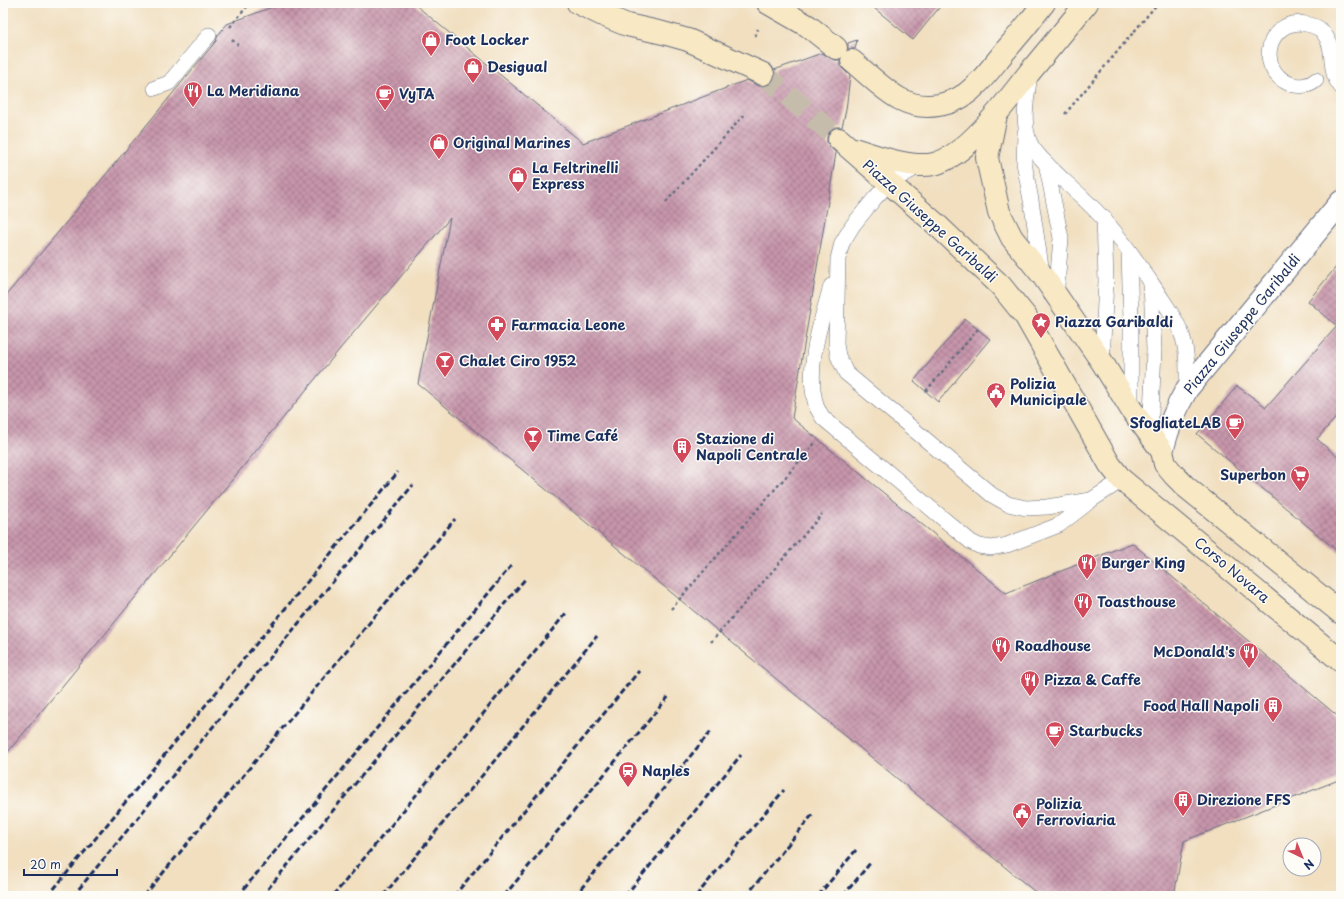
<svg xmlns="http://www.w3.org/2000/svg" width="1344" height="899" viewBox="0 0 1344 899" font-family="'Playpen Sans',sans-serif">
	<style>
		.building { fill: url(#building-cross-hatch) }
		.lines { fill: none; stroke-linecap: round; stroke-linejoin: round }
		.secondary-tunnel { stroke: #c6bcac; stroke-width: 22; stroke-dasharray: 22 11; stroke-linecap: butt }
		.lane-casing { stroke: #666d80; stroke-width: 16 }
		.street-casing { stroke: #666d80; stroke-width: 24 }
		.secondary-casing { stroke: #666d80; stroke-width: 24 }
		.path { stroke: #666d80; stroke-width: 2.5; stroke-dasharray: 3 3; stroke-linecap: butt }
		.lane { stroke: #fff; stroke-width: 15 }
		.street { stroke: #fff; stroke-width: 22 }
		.secondary { stroke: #f8e8c3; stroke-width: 22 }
		.rail { stroke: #1b2f5e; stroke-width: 3; stroke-dasharray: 6 3; stroke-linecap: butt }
		.labels { text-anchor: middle; stroke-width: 3; stroke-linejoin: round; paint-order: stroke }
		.poi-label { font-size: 14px; font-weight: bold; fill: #1b2f5e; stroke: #fdfcf7; text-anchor: start }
		.street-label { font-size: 14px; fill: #1b2f5e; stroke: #fdfcf7 }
	</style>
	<defs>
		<pattern id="building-cross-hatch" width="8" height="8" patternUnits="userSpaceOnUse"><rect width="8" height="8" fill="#c795aa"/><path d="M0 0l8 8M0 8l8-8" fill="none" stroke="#a17a8e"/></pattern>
	</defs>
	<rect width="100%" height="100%" fill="#fdfcf7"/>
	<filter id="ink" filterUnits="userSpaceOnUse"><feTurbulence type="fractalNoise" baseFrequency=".025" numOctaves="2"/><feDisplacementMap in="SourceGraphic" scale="8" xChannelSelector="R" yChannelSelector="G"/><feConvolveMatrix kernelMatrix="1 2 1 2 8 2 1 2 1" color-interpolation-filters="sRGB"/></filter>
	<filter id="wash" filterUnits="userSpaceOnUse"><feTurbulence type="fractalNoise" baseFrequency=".012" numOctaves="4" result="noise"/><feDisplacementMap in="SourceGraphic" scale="16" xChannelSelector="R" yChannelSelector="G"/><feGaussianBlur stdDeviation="0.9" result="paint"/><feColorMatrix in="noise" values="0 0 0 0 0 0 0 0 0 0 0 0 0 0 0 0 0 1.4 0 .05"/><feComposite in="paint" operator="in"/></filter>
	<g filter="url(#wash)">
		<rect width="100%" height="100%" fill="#f1dfc0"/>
		<g id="blocks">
			<g class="building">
				<path d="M283,3H413L583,143L747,80L758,86H764L770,84L774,79V70L822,53L834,60H840V66L850,76L846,110L842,127H835L830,130L827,137V143L836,153L792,418L1006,593L1132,543L1341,719V779L1184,841L1174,896H1040L418,384L450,218L344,344L3,758V299L216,41L218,35L227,24Z"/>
				<path d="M868,3H943L913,40Z"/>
				<path d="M857,40L855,49H848V43Z"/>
				<path d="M1341,261V412L1317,439L1341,460V554L1197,434L1237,386L1266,407L1337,326L1308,301Z"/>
				<path d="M965,319L990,339L938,402L914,381Z"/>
			</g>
		</g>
	</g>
	<g filter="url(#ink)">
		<use href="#blocks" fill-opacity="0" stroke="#666d80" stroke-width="1"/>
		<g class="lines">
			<path class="secondary-tunnel" d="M763,74L839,139"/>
			<defs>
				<g id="lane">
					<path d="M1030,74C1027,97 1021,121 1030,143C1037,159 1072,187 1085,200C1113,226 1135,258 1156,290C1165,304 1175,317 1181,332C1188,350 1187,370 1187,389"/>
					<path d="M1316,80C1310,86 1299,87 1290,84C1254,69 1268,17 1306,24C1312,25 1318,27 1322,31C1338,49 1326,69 1341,87"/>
					<path d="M155,88L169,83L209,35"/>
					<path d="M1025,133L1024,163L1031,200L1042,273"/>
					<path d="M1046,163L1061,238L1056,297"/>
					<path d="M919,166L889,183L875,198L853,225L842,243L838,259L836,344L838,356L846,373L992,495L1008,504L1026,508L1047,507L1091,500L1122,480"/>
					<path d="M1129,251L1131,320V408"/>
					<path d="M831,286C821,323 805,366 816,405C817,409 821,414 823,418L971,542L979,546L991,548L1007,545L1059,525L1090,501"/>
					<path d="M1102,362L1106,281L1104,217"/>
					<path d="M1150,435L1154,350L1151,284"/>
				</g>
				<path id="street" d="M1162,451C1168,428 1175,409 1187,389L1341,202"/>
				<g id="secondary">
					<path d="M578,3L605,16L627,25L663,33L688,40L763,74"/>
					<path d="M768,3L808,26L836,48"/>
					<path d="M852,61C868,74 883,90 900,99C924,112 955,106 974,87C986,76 995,63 1006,50C1019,35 1032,19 1044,3"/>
					<path d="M996,115L987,158L999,212L1012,238L1043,276L1102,362L1131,409L1162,451L1165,464L1174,475L1186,487L1341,613"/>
					<path d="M839,139L937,225L1001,286L1026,317L1110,465L1122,480L1341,661"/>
					<path d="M854,149C877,156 910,169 934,164C967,156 1008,100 1029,73C1048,50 1068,26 1087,3"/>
				</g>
			</defs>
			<use href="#lane" class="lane-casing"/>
			<use href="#street" class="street-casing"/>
			<use href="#secondary" class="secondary-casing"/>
			<g class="path">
				<path d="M230,27L250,3"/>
				<path d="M755,36L758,29"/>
				<path d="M232,40L238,45"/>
				<path d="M1065,114L1158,3"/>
				<path d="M666,202L746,113"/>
				<path d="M926,391L978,329"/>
				<path d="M671,609L816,442"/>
				<path d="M711,642L822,514"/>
			</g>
			<use href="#lane" class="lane"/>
			<use href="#street" class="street"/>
			<use href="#secondary" class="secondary"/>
			<g class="rail">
				<path d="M48,896L398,472"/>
				<path d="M73,896L413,485"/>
				<path d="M144,896L455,519"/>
				<path d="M238,896L511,566"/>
				<path d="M262,896L526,578"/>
				<path d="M333,896L567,612"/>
				<path d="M383,896L597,636"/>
				<path d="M454,896L639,671"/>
				<path d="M504,896L669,696"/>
				<path d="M575,896L711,731"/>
				<path d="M625,896L741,755"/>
				<path d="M696,896L784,790"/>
				<path d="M746,896L813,814"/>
				<path d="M818,896L856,850"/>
				<path d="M843,896L871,862"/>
			</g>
		</g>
	</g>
	<defs>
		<symbol id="shop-pin" viewBox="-11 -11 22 30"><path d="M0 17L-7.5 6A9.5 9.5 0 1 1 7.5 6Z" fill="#d1495b" stroke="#fdfcf7"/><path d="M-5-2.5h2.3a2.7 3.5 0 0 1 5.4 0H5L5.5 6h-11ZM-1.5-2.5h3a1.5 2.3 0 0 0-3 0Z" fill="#fff"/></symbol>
		<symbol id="restaurant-pin" viewBox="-11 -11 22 30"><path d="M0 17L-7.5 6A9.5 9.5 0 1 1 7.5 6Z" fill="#d1495b" stroke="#fdfcf7"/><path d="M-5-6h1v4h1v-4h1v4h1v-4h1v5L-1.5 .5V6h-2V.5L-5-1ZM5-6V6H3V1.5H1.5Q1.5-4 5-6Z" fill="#fff"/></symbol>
		<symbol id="cafe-pin" viewBox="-11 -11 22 30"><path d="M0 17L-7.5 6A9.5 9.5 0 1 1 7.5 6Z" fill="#d1495b" stroke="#fdfcf7"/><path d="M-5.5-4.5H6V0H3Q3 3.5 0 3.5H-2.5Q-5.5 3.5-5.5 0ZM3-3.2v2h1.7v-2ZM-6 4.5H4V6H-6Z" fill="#fff"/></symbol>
		<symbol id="sight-pin" viewBox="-11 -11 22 30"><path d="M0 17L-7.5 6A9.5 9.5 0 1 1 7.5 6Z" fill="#d1495b" stroke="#fdfcf7"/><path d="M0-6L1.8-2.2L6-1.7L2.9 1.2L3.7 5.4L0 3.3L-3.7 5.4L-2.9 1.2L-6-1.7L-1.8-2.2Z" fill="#fff"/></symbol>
		<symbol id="pharmacy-pin" viewBox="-11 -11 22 30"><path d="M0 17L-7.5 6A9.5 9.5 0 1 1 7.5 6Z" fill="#d1495b" stroke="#fdfcf7"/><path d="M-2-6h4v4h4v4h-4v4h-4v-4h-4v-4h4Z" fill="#fff"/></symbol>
		<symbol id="bar-pin" viewBox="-11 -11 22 30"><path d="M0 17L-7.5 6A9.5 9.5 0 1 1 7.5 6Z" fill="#d1495b" stroke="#fdfcf7"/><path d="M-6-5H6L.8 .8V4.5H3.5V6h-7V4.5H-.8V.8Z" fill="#fff"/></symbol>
		<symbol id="civic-pin" viewBox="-11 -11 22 30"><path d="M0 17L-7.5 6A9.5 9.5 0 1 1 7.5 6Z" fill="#d1495b" stroke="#fdfcf7"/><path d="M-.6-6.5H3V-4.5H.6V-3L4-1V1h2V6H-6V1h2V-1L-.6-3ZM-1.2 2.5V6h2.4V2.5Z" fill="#fff"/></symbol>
		<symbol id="building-pin" viewBox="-11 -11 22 30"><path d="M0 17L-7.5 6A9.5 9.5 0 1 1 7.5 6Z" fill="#d1495b" stroke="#fdfcf7"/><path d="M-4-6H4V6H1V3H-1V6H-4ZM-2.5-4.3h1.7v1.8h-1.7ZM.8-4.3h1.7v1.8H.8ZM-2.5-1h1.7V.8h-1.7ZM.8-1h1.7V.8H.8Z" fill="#fff"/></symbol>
		<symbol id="supermarket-pin" viewBox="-11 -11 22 30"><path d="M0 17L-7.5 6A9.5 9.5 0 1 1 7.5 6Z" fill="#d1495b" stroke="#fdfcf7"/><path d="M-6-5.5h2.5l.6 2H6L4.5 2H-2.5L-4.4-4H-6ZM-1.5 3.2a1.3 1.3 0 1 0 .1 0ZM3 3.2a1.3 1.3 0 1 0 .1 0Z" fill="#fff"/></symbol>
		<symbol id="station-pin" viewBox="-11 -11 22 30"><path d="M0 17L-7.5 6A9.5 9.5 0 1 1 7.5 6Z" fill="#d1495b" stroke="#fdfcf7"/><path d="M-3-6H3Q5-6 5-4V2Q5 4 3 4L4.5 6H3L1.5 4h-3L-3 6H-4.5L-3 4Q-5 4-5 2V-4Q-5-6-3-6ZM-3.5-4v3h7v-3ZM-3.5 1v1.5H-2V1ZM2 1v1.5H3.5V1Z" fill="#fff"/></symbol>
	</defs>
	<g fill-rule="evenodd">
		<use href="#shop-pin" x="420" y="29" width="22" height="30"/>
		<use href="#shop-pin" x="462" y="56" width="22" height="30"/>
		<use href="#restaurant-pin" x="182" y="80" width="22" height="30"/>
		<use href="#cafe-pin" x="374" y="83" width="22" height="30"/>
		<use href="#shop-pin" x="428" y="132" width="22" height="30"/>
		<use href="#shop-pin" x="507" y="165" width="22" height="30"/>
		<use href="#sight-pin" x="1030" y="311" width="22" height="30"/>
		<use href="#pharmacy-pin" x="486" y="314" width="22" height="30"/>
		<use href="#bar-pin" x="434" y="350" width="22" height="30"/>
		<use href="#civic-pin" x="985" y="381" width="22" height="30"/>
		<use href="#cafe-pin" x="1224" y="412" width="22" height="30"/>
		<use href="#bar-pin" x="522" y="425" width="22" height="30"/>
		<use href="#building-pin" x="671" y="436" width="22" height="30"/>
		<use href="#supermarket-pin" x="1289" y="464" width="22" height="30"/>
		<use href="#restaurant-pin" x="1076" y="552" width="22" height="30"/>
		<use href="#restaurant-pin" x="1072" y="591" width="22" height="30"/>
		<use href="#restaurant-pin" x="990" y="635" width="22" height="30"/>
		<use href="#restaurant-pin" x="1238" y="641" width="22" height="30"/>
		<use href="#restaurant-pin" x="1019" y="669" width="22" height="30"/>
		<use href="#building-pin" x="1262" y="695" width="22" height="30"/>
		<use href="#cafe-pin" x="1044" y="720" width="22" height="30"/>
		<use href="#station-pin" x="617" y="760" width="22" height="30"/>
		<use href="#building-pin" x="1172" y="789" width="22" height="30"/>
		<use href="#civic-pin" x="1011" y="801" width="22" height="30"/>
	</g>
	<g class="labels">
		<g class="poi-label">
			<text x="445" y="45">Foot Locker</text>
			<text x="487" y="72">Desigual</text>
			<text x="207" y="96">La Meridiana</text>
			<text x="399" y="99">VyTA</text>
			<text x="453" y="148">Original Marines</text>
			<text x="532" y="173">La Feltrinelli<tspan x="532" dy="16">Express</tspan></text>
			<text x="1055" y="327">Piazza Garibaldi</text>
			<text x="511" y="330">Farmacia Leone</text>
			<text x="459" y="366">Chalet Ciro 1952</text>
			<text x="1010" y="389">Polizia<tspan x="1010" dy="16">Municipale</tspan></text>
			<text x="1221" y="428" text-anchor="end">SfogliateLAB</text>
			<text x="547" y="441">Time Café</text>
			<text x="696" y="444">Stazione di<tspan x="696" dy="16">Napoli Centrale</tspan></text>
			<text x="1286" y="480" text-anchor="end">Superbon</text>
			<text x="1101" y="568">Burger King</text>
			<text x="1097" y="607">Toasthouse</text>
			<text x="1015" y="651">Roadhouse</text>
			<text x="1235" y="657" text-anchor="end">McDonald's</text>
			<text x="1044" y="685">Pizza &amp; Caffe</text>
			<text x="1259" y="711" text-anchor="end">Food Hall Napoli</text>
			<text x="1069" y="736">Starbucks</text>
			<text x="642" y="776">Naples</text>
			<text x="1197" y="805">Direzione FFS</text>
			<text x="1036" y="809">Polizia<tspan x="1036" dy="16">Ferroviaria</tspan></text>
		</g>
		<g class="street-label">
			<text transform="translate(930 221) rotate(42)" y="5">Piazza Giuseppe Garibaldi</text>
			<text transform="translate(1242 324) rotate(-51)" y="5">Piazza Giuseppe Garibaldi</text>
			<text transform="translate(1232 570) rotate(40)" y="5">Corso Novara</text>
		</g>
	</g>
	<rect width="1344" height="899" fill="none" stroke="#fdfcf7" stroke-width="16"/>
	<g transform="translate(1302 857) rotate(137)"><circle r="19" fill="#fdfcf7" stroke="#a3aaba"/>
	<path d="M0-3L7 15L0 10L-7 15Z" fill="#d1495b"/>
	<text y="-6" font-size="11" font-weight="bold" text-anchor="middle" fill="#1b2f5e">N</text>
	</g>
	<path d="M24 869v6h93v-6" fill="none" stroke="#1b2f5e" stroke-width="2"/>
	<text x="30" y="869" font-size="12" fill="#1b2f5e" stroke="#fdfcf7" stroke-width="3" paint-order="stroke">20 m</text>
</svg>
